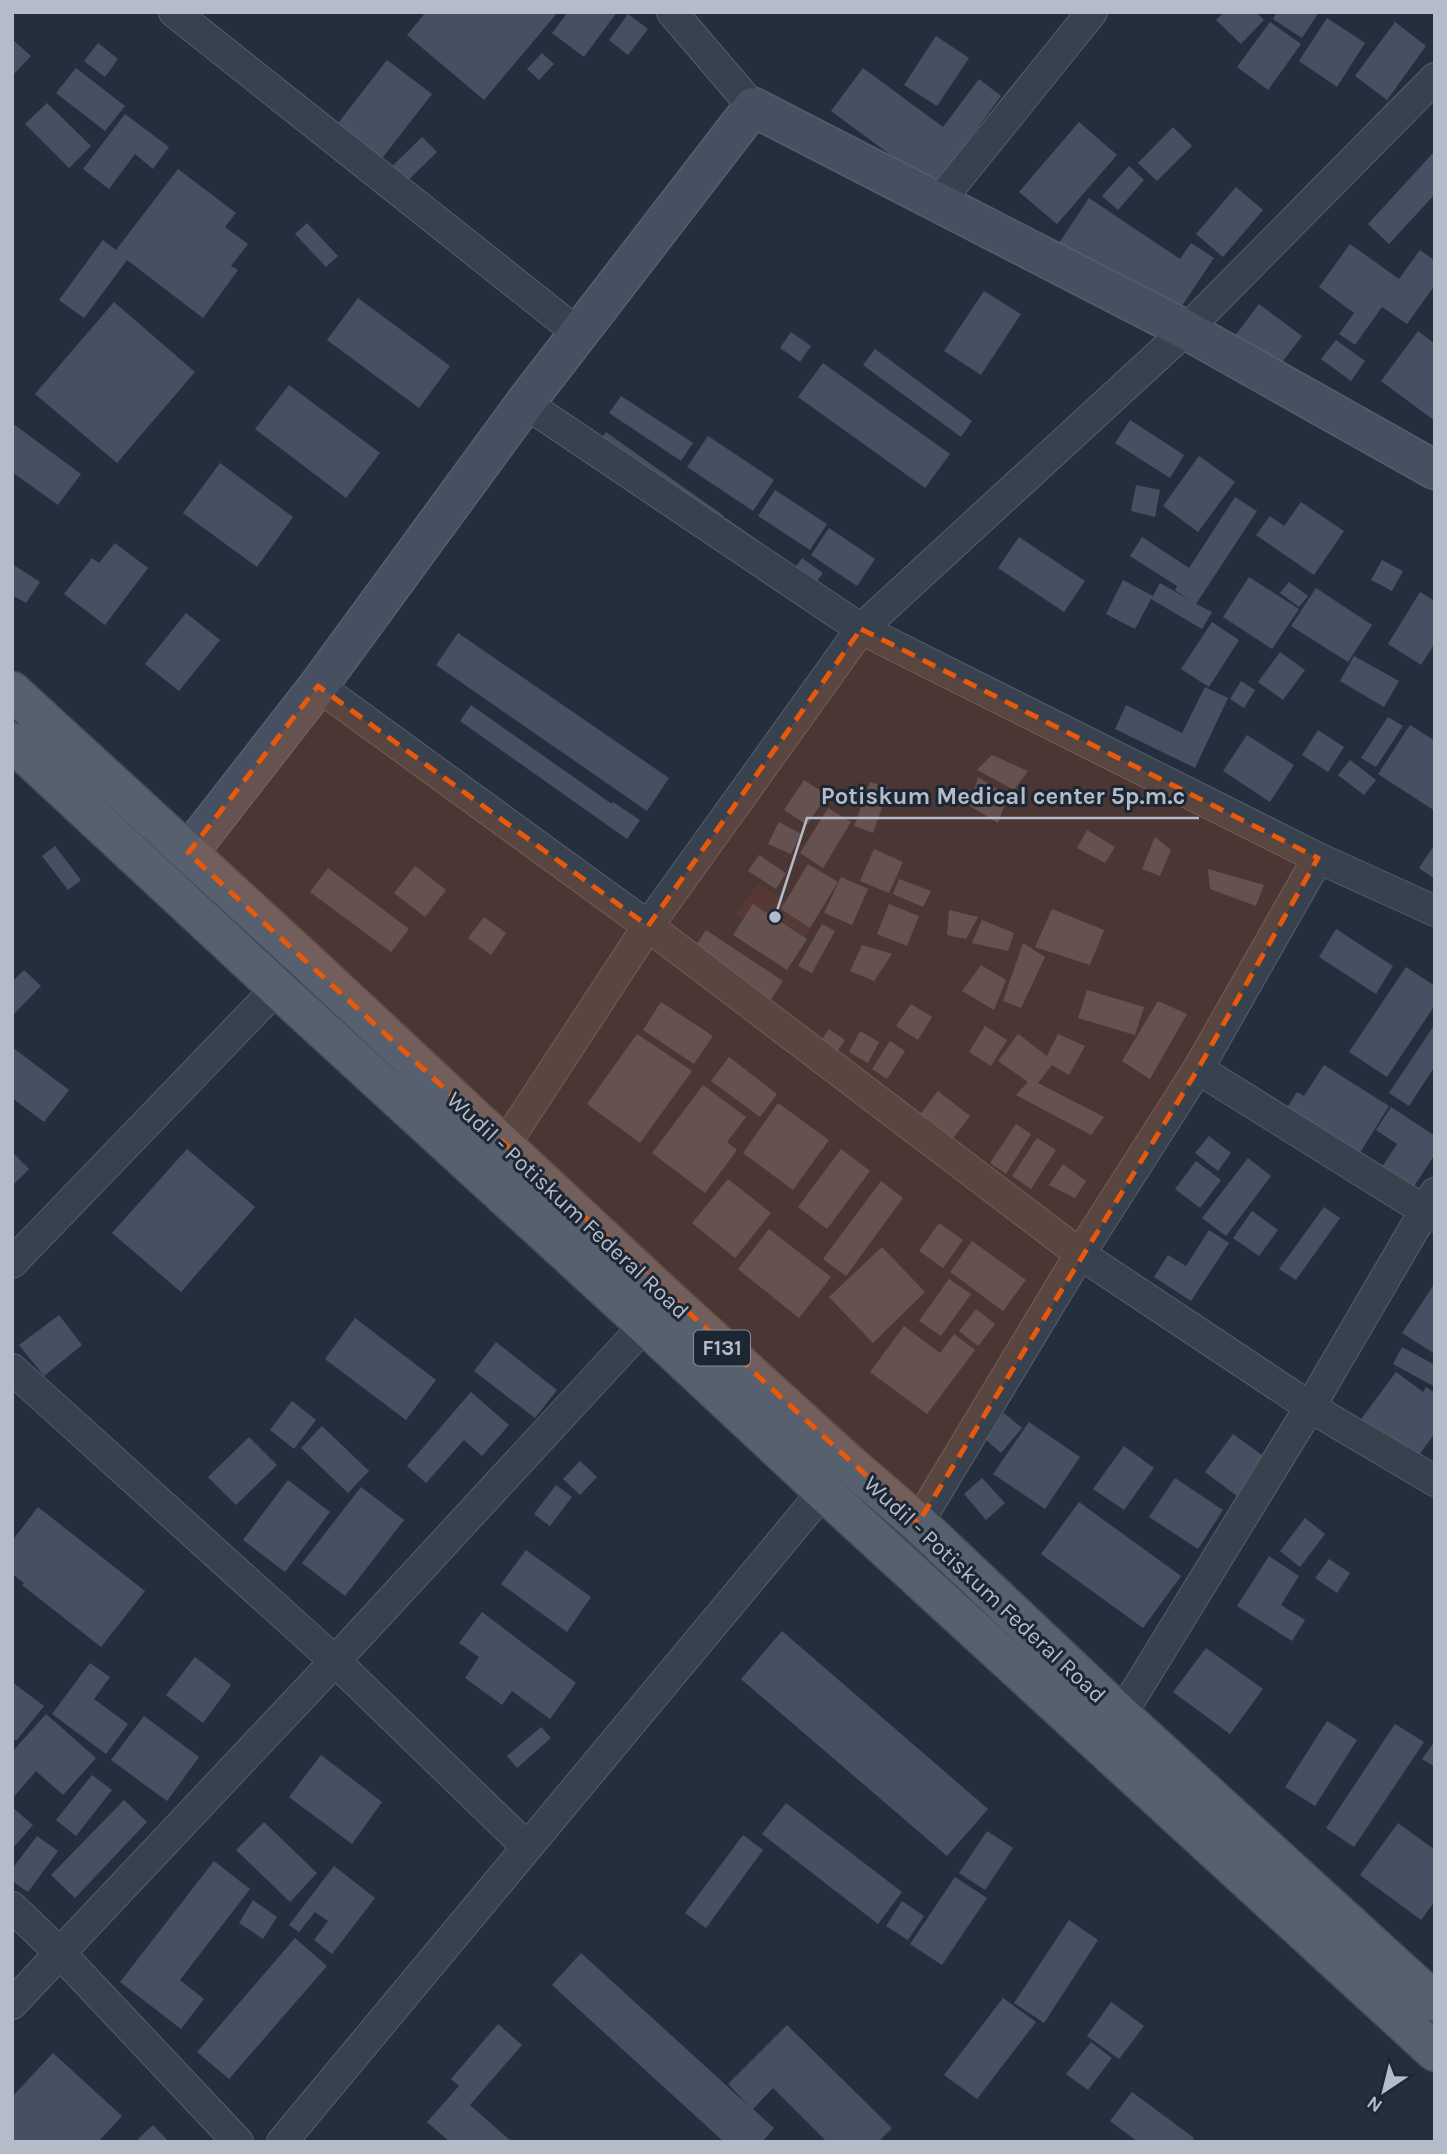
<svg xmlns="http://www.w3.org/2000/svg" width="1447" height="2154" viewBox="0 0 1447 2154" font-family="Karla,sans-serif">
	<style>
		.medical { fill: #32303f }
		.building { fill: #455162 }
		.lines { fill: none; stroke-linecap: round; stroke-linejoin: round }
		.street-casing { stroke: #565f6c; stroke-width: 32 }
		.secondary-casing { stroke: #565f6c; stroke-width: 41 }
		.primary-casing { stroke: #414a57; stroke-width: 41 }
		.street { stroke: #38414e; stroke-width: 30 }
		.secondary { stroke: #465061; stroke-width: 38 }
		.primary { stroke: #56606e; stroke-width: 38 }
		.marked { fill: #e8590c; fill-opacity: 0.2; stroke: #e8590c; stroke-width: 5; stroke-dasharray: 14 9; stroke-linejoin: round }
		.labels { text-anchor: middle; stroke-width: 6; stroke-linejoin: round; paint-order: stroke }
		.shield { fill: #1d2633; stroke: #878f9c; stroke-width: 2 }
		.shield-label { font-size: 21px; font-weight: bold; fill: #b4bcc9 }
		.street-label { font-size: 23px; fill: #b4bcc9; stroke: #1d2633 }
		.leader { fill: none; stroke: #b4bcc9; stroke-width: 2.5 }
		.callout-dot { fill: #b4bcc9; stroke: #1d2633; stroke-width: 2.5 }
		.callout-label { font-size: 24px; text-anchor: middle; font-weight: bold; fill: #b4bcc9; stroke: #1d2633; stroke-width: 6; stroke-linejoin: round; paint-order: stroke }
	</style>
	<rect width="100%" height="100%" fill="#242f3e"/>
	<path class="medical" d="M758,884L815,920L796,951L735,914Z"/>
	<g class="building">
		<path d="M426,12H558L484,100L407,35Z"/>
		<path d="M568,12H617L584,57L552,33Z"/>
		<path d="M1224,12H1256L1264,20L1241,44L1216,20Z"/>
		<path d="M1277,12H1319L1302,38L1273,19Z"/>
		<path d="M628,14L648,29L628,55L609,40Z"/>
		<path d="M1327,18L1365,43L1337,87L1299,61Z"/>
		<path d="M1270,22L1301,44L1268,90L1237,67Z"/>
		<path d="M1395,22L1426,46L1387,100L1355,76Z"/>
		<path d="M936,36L969,58L937,106L904,85Z"/>
		<path d="M12,39L31,56L12,76Z"/>
		<path d="M98,43L118,59L105,77L84,61Z"/>
		<path d="M542,53L554,64L539,80L527,69Z"/>
		<path d="M387,60L432,94L376,166L332,131Z"/>
		<path d="M76,68L125,106L105,131L56,93Z"/>
		<path d="M863,68L943,127L979,79L1001,96L934,187L831,111Z"/>
		<path d="M47,103L91,146L69,168L25,124Z"/>
		<path d="M125,114L169,147L153,169L135,154L109,189L83,169Z"/>
		<path d="M1079,122L1117,155L1057,224L1019,192Z"/>
		<path d="M1173,127L1192,146L1157,181L1138,163Z"/>
		<path d="M422,137L437,152L389,199L374,184Z"/>
		<path d="M1433,153L1435,155V194L1389,244L1368,224Z"/>
		<path d="M1129,166L1144,180L1118,210L1102,196Z"/>
		<path d="M178,169L236,213L225,227L248,244L231,266L238,270L203,318L127,260L84,318L59,300L103,240L116,250Z"/>
		<path d="M1236,187L1263,210L1223,257L1196,234Z"/>
		<path d="M1089,198L1180,259L1191,243L1214,258L1173,319L1059,243Z"/>
		<path d="M307,223L338,256L326,267L295,234Z"/>
		<path d="M1350,244L1399,279L1420,250L1435,261V285L1407,324L1382,307L1355,345L1339,334L1354,313L1319,287Z"/>
		<path d="M984,291L1021,314L981,375L944,351Z"/>
		<path d="M358,298L450,366L419,408L327,340Z"/>
		<path d="M114,302L195,372L117,463L35,394Z"/>
		<path d="M1259,304L1302,336L1274,373L1231,341Z"/>
		<path d="M1418,331L1435,344V421L1381,381Z"/>
		<path d="M791,332L811,346L800,362L780,348Z"/>
		<path d="M1336,340L1365,361L1351,381L1321,359Z"/>
		<path d="M875,349L972,421L961,437L863,365Z"/>
		<path d="M823,363L950,454L925,488L798,397Z"/>
		<path d="M289,385L380,453L346,498L255,429Z"/>
		<path d="M621,396L693,443L681,461L609,413Z"/>
		<path d="M1130,420L1184,455L1170,478L1115,443Z"/>
		<path d="M12,423L81,474L58,505L12,472Z"/>
		<path d="M606,432L724,516L714,529L597,445Z"/>
		<path d="M708,436L774,480L753,511L687,467Z"/>
		<path d="M1199,456L1235,482L1198,532L1163,506Z"/>
		<path d="M220,463L293,517L257,567L183,513Z"/>
		<path d="M1136,485L1160,490L1155,517L1131,511Z"/>
		<path d="M775,490L827,524L810,550L758,516Z"/>
		<path d="M1235,497L1257,511L1196,604L1212,612L1202,629L1151,599L1135,629L1106,614L1123,580L1153,596L1160,583L1190,600L1175,590L1177,586L1130,556L1142,537L1189,568Z"/>
		<path d="M1301,502L1344,531L1314,575L1256,535L1270,516L1284,526Z"/>
		<path d="M726,518L795,568L802,558L823,573L807,595L717,531Z"/>
		<path d="M829,528L875,559L857,586L811,555Z"/>
		<path d="M1019,537L1085,581L1064,612L998,568Z"/>
		<path d="M115,543L148,568L105,625L64,594L92,558L99,563Z"/>
		<path d="M1382,560L1403,571L1392,591L1371,580Z"/>
		<path d="M12,564L40,582L26,603L12,595Z"/>
		<path d="M1249,577L1299,609L1272,649L1223,617Z"/>
		<path d="M1289,582L1308,596L1299,607L1280,593Z"/>
		<path d="M1316,588L1372,625L1348,662L1291,626Z"/>
		<path d="M1420,592L1435,601V643L1421,665L1388,644Z"/>
		<path d="M186,613L220,640L179,691L145,664Z"/>
		<path d="M1212,622L1239,640L1209,687L1181,669Z"/>
		<path d="M458,633L669,778L647,811L436,665Z"/>
		<path d="M1280,652L1305,670L1283,700L1258,682Z"/>
		<path d="M1354,656L1399,681L1384,707L1340,681Z"/>
		<path d="M1241,681L1255,690L1244,708L1230,699Z"/>
		<path d="M1205,687L1228,698L1195,768L1115,729L1126,705L1182,733Z"/>
		<path d="M471,705L612,804L613,802L640,820L627,839L460,721Z"/>
		<path d="M1388,717L1403,726L1376,767L1361,758Z"/>
		<path d="M1410,725L1435,741V811L1378,774Z"/>
		<path d="M1318,730L1344,747L1328,772L1302,755Z"/>
		<path d="M1247,735L1294,765L1270,802L1223,771Z"/>
		<path d="M992,755L1028,771L1014,790L977,770Z"/>
		<path d="M1350,760L1376,780L1364,795L1338,775Z"/>
		<path d="M978,777L1008,796L998,823L970,806Z"/>
		<path d="M804,780L827,795L807,825L784,810Z"/>
		<path d="M870,782L889,788L873,833L854,826Z"/>
		<path d="M828,808L851,822L823,868L800,853Z"/>
		<path d="M779,822L801,834L791,854L768,844Z"/>
		<path d="M1087,830L1115,847L1105,863L1077,848Z"/>
		<path d="M1155,837L1171,850L1160,876L1142,869Z"/>
		<path d="M1435,844V879L1419,868Z"/>
		<path d="M55,846L81,880L68,890L42,856Z"/>
		<path d="M874,849L903,862L889,893L860,881Z"/>
		<path d="M759,855L786,873L776,889L748,871Z"/>
		<path d="M808,864L838,882L810,928L781,909Z"/>
		<path d="M415,866L446,890L425,917L394,893Z"/>
		<path d="M328,868L409,929L391,952L310,892Z"/>
		<path d="M1208,869L1264,885L1256,906L1210,889Z"/>
		<path d="M841,877L868,889L852,925L824,913Z"/>
		<path d="M899,879L931,891L923,907L893,894Z"/>
		<path d="M753,904L807,939L787,970L733,935Z"/>
		<path d="M889,904L919,916L907,946L877,934Z"/>
		<path d="M1052,909L1104,930L1090,965L1035,947Z"/>
		<path d="M949,910L978,917L966,939L947,935Z"/>
		<path d="M484,917L506,933L491,955L468,938Z"/>
		<path d="M982,920L1014,933L1008,951L972,943Z"/>
		<path d="M822,924L835,931L812,973L798,966Z"/>
		<path d="M1336,929L1393,966L1376,994L1319,957Z"/>
		<path d="M706,930L783,981L767,1006L690,954Z"/>
		<path d="M1023,943L1045,957L1021,1008L1003,1001Z"/>
		<path d="M862,945L892,954L874,981L850,971Z"/>
		<path d="M981,965L1006,980L994,1010L962,991Z"/>
		<path d="M1406,967L1435,986V1005L1387,1077L1349,1052Z"/>
		<path d="M24,970L41,986L12,1016V982Z"/>
		<path d="M1087,990L1144,1007L1135,1035L1078,1018Z"/>
		<path d="M1158,1001L1187,1014L1150,1079L1122,1061Z"/>
		<path d="M661,1002L713,1036L694,1064L643,1030Z"/>
		<path d="M911,1004L932,1017L918,1040L896,1026Z"/>
		<path d="M1435,1024V1066L1409,1106L1389,1093Z"/>
		<path d="M985,1026L1007,1040L991,1066L969,1052Z"/>
		<path d="M829,1029L845,1040L834,1056L818,1045Z"/>
		<path d="M860,1031L879,1042L868,1063L849,1052Z"/>
		<path d="M637,1034L692,1071L640,1143L587,1104Z"/>
		<path d="M1018,1034L1047,1056L1058,1034L1085,1046L1069,1075L1052,1065L1038,1083L1104,1117L1091,1135L1016,1095L1028,1082L998,1061Z"/>
		<path d="M890,1041L905,1051L887,1079L872,1069Z"/>
		<path d="M12,1047L69,1090L44,1122L12,1098Z"/>
		<path d="M729,1057L777,1094L760,1117L711,1081Z"/>
		<path d="M1324,1065L1389,1106L1350,1169L1277,1123L1297,1092L1304,1096Z"/>
		<path d="M703,1085L746,1117L727,1142L737,1150L705,1193L652,1153Z"/>
		<path d="M938,1091L970,1116L951,1141L919,1116Z"/>
		<path d="M778,1103L829,1140L793,1190L743,1153Z"/>
		<path d="M1391,1107L1435,1136V1154L1400,1208L1369,1187L1397,1144L1376,1130Z"/>
		<path d="M1016,1124L1031,1134L1006,1174L990,1163Z"/>
		<path d="M1209,1136L1231,1153L1218,1171L1195,1153Z"/>
		<path d="M1037,1138L1056,1150L1031,1189L1012,1176Z"/>
		<path d="M187,1149L255,1207L181,1292L112,1233Z"/>
		<path d="M841,1149L870,1171L827,1229L798,1207Z"/>
		<path d="M12,1152L29,1169L12,1186Z"/>
		<path d="M1248,1158L1271,1176L1226,1236L1202,1218Z"/>
		<path d="M1196,1161L1221,1180L1200,1208L1175,1189Z"/>
		<path d="M1063,1164L1086,1181L1075,1198L1049,1185Z"/>
		<path d="M728,1179L771,1213L735,1258L692,1223Z"/>
		<path d="M881,1181L903,1198L846,1276L823,1259Z"/>
		<path d="M1324,1207L1340,1218L1296,1280L1279,1269Z"/>
		<path d="M1252,1211L1278,1230L1259,1256L1233,1238Z"/>
		<path d="M939,1223L963,1240L943,1268L919,1251Z"/>
		<path d="M769,1229L831,1277L799,1318L738,1269Z"/>
		<path d="M1209,1230L1229,1243L1191,1301L1154,1277L1168,1255L1186,1266Z"/>
		<path d="M972,1241L1026,1280L1003,1311L950,1272Z"/>
		<path d="M882,1247L925,1292L873,1343L829,1297Z"/>
		<path d="M949,1279L971,1294L941,1336L919,1321Z"/>
		<path d="M1435,1283V1354L1402,1333Z"/>
		<path d="M976,1309L995,1324L978,1346L959,1331Z"/>
		<path d="M59,1315L82,1345L44,1376L19,1345Z"/>
		<path d="M355,1318L436,1380L406,1420L325,1359Z"/>
		<path d="M904,1326L940,1353L954,1334L975,1350L927,1414L870,1372Z"/>
		<path d="M496,1342L557,1390L535,1418L474,1371Z"/>
		<path d="M1402,1347L1435,1365V1387L1393,1364Z"/>
		<path d="M1396,1372L1423,1392L1426,1387L1435,1393V1433L1411,1466L1356,1426Z"/>
		<path d="M471,1392L509,1425L482,1456L464,1440L426,1483L407,1466Z"/>
		<path d="M292,1401L316,1420L294,1449L270,1430Z"/>
		<path d="M1004,1413L1022,1428L1001,1453L984,1438Z"/>
		<path d="M1029,1422L1080,1457L1045,1509L993,1474Z"/>
		<path d="M322,1426L369,1471L348,1493L301,1448Z"/>
		<path d="M1233,1434L1266,1458L1237,1496L1205,1472Z"/>
		<path d="M249,1437L277,1465L236,1505L208,1477Z"/>
		<path d="M1124,1446L1154,1468L1124,1510L1093,1489Z"/>
		<path d="M580,1461L597,1477L580,1495L563,1479Z"/>
		<path d="M982,1478L1005,1503L986,1520L964,1494Z"/>
		<path d="M1175,1478L1223,1510L1198,1549L1149,1517Z"/>
		<path d="M288,1480L330,1512L285,1572L243,1540Z"/>
		<path d="M556,1485L572,1497L550,1526L534,1514Z"/>
		<path d="M361,1487L404,1520L345,1596L302,1563Z"/>
		<path d="M1079,1502L1181,1576L1143,1628L1041,1554Z"/>
		<path d="M38,1507L145,1591L101,1647L22,1585L24,1583L12,1574V1541Z"/>
		<path d="M1305,1518L1325,1534L1300,1567L1280,1551Z"/>
		<path d="M526,1550L591,1597L567,1632L501,1584Z"/>
		<path d="M1269,1556L1299,1576L1281,1605L1305,1620L1292,1641L1237,1606Z"/>
		<path d="M1329,1559L1350,1573L1337,1593L1315,1578Z"/>
		<path d="M482,1612L576,1683L550,1719L512,1691L502,1705L465,1678L479,1657L459,1643Z"/>
		<path d="M782,1631L988,1809L947,1856L741,1679Z"/>
		<path d="M1206,1648L1263,1689L1230,1734L1173,1692Z"/>
		<path d="M195,1657L231,1685L203,1723L166,1695Z"/>
		<path d="M90,1663L110,1677L94,1699L128,1724L106,1754L52,1714Z"/>
		<path d="M12,1682L44,1706L16,1741L12,1738Z"/>
		<path d="M46,1714L96,1758L63,1795L36,1771L12,1799V1752Z"/>
		<path d="M144,1716L199,1757L167,1801L111,1760Z"/>
		<path d="M1327,1721L1357,1740L1315,1806L1285,1787Z"/>
		<path d="M1395,1724L1424,1742L1354,1847L1326,1828Z"/>
		<path d="M541,1727L551,1738L517,1768L507,1756Z"/>
		<path d="M1435,1741V1767L1422,1759Z"/>
		<path d="M321,1755L382,1802L352,1844L289,1797Z"/>
		<path d="M92,1775L112,1790L76,1836L56,1820Z"/>
		<path d="M124,1800L147,1822L75,1898L51,1875Z"/>
		<path d="M786,1803L902,1892L878,1924L762,1834Z"/>
		<path d="M12,1807L33,1825L12,1849Z"/>
		<path d="M264,1822L317,1873L290,1902L236,1850Z"/>
		<path d="M1398,1823L1435,1850V1901L1421,1920L1360,1875Z"/>
		<path d="M987,1831L1013,1848L985,1890L959,1873Z"/>
		<path d="M743,1835L763,1850L706,1928L685,1913Z"/>
		<path d="M37,1836L58,1851L28,1892L12,1881V1869Z"/>
		<path d="M214,1861L250,1889L180,1980L204,1999L181,2029L120,1982Z"/>
		<path d="M334,1866L375,1898L332,1954L314,1940L328,1921L315,1912L299,1932L289,1925Z"/>
		<path d="M955,1877L987,1898L942,1965L910,1944Z"/>
		<path d="M253,1900L277,1917L263,1939L239,1923Z"/>
		<path d="M902,1901L924,1916L908,1940L886,1926Z"/>
		<path d="M1069,1920L1098,1940L1044,2023L1014,2003Z"/>
		<path d="M295,1938L327,1966L229,2079L197,2052Z"/>
		<path d="M581,1953L750,2107L728,2084L787,2025L892,2128L878,2142H827L773,2088L753,2109L774,2128L762,2142H724L552,1985Z"/>
		<path d="M1003,1998L1036,2022L977,2099L944,2075Z"/>
		<path d="M1111,2002L1144,2026L1119,2059L1087,2036Z"/>
		<path d="M498,2024L522,2045L470,2105L512,2142H450L427,2122L459,2086L451,2079Z"/>
		<path d="M1091,2042L1112,2058L1088,2090L1066,2074Z"/>
		<path d="M53,2053L122,2116L98,2142H12V2097Z"/>
		<path d="M1132,2092L1194,2138L1191,2142H1138L1110,2121Z"/>
		<path d="M153,2125L169,2142H140L138,2139Z"/>
	</g>
	<g class="lines">
		<defs>
			<g id="street">
				<path d="M174,12L578,333"/>
				<path d="M672,12L753,107"/>
				<path d="M938,203L1092,12"/>
				<path d="M525,403L861,629L1318,858L1435,911"/>
				<path d="M318,686L648,926L1080,1254L1310,1407L1435,1481"/>
				<path d="M1198,1069L1435,1217"/>
				<path d="M504,1146L648,926L861,629L1186,330L1435,78"/>
				<path d="M12,1263L277,988"/>
				<path d="M12,1369L335,1661L527,1847"/>
				<path d="M918,1523L1080,1254L1198,1069L1318,858"/>
				<path d="M1121,1715L1310,1407L1435,1193"/>
				<path d="M12,1907L60,1953L238,2142"/>
				<path d="M12,2004L335,1661L645,1325"/>
				<path d="M282,2142L837,1475"/>
			</g>
			<path id="secondary" d="M188,853L318,686L525,403L753,107L1186,330L1435,470"/>
			<g id="primary">
				<path d="M12,691L302,957L664,1295L847,1462L918,1523L1121,1715L1435,2002"/>
				<path d="M12,742L277,988L645,1325L824,1492L1435,2052"/>
			</g>
		</defs>
		<use href="#street" class="street-casing"/>
		<use href="#secondary" class="secondary-casing"/>
		<use href="#primary" class="primary-casing"/>
		<use href="#street" class="street"/>
		<use href="#secondary" class="secondary"/>
		<use href="#primary" class="primary"/>
	</g>
	<path class="marked" d="M861,629L1318,858L1198,1069L918,1523L188,853L318,686L648,926Z"/>
	<g class="labels">
		<rect class="shield" x="694" y="1330.5" width="56" height="35" rx="5"/>
		<g class="shield-label">
			<text x="722" y="1355">F131</text>
		</g>
		<g class="street-label">
			<text transform="translate(568 1205) rotate(43)" y="8">Wudil - Potiskum Federal Road</text>
			<text transform="translate(985 1589) rotate(43)" y="8">Wudil - Potiskum Federal Road</text>
		</g>
	</g>
	<path class="leader" d="M775 917L807 818H1199"/>
	<circle class="callout-dot" cx="775" cy="917" r="7"/>
	<g class="callout-label">
		<text x="1003" y="804">Potiskum Medical center 5p.m.c</text>
	</g>
	<rect width="1447" height="2154" fill="none" stroke="#b4bcc9" stroke-width="28"/>
	<g transform="translate(1384 2091) rotate(215)" stroke="#1d2633" stroke-width="5" paint-order="stroke">
	<path d="M0-5L12 26L0 18L-12 26Z" fill="#b4bcc9"/>
	<text y="-10" font-size="19" font-weight="bold" text-anchor="middle" fill="#b4bcc9">N</text>
	</g>
</svg>
